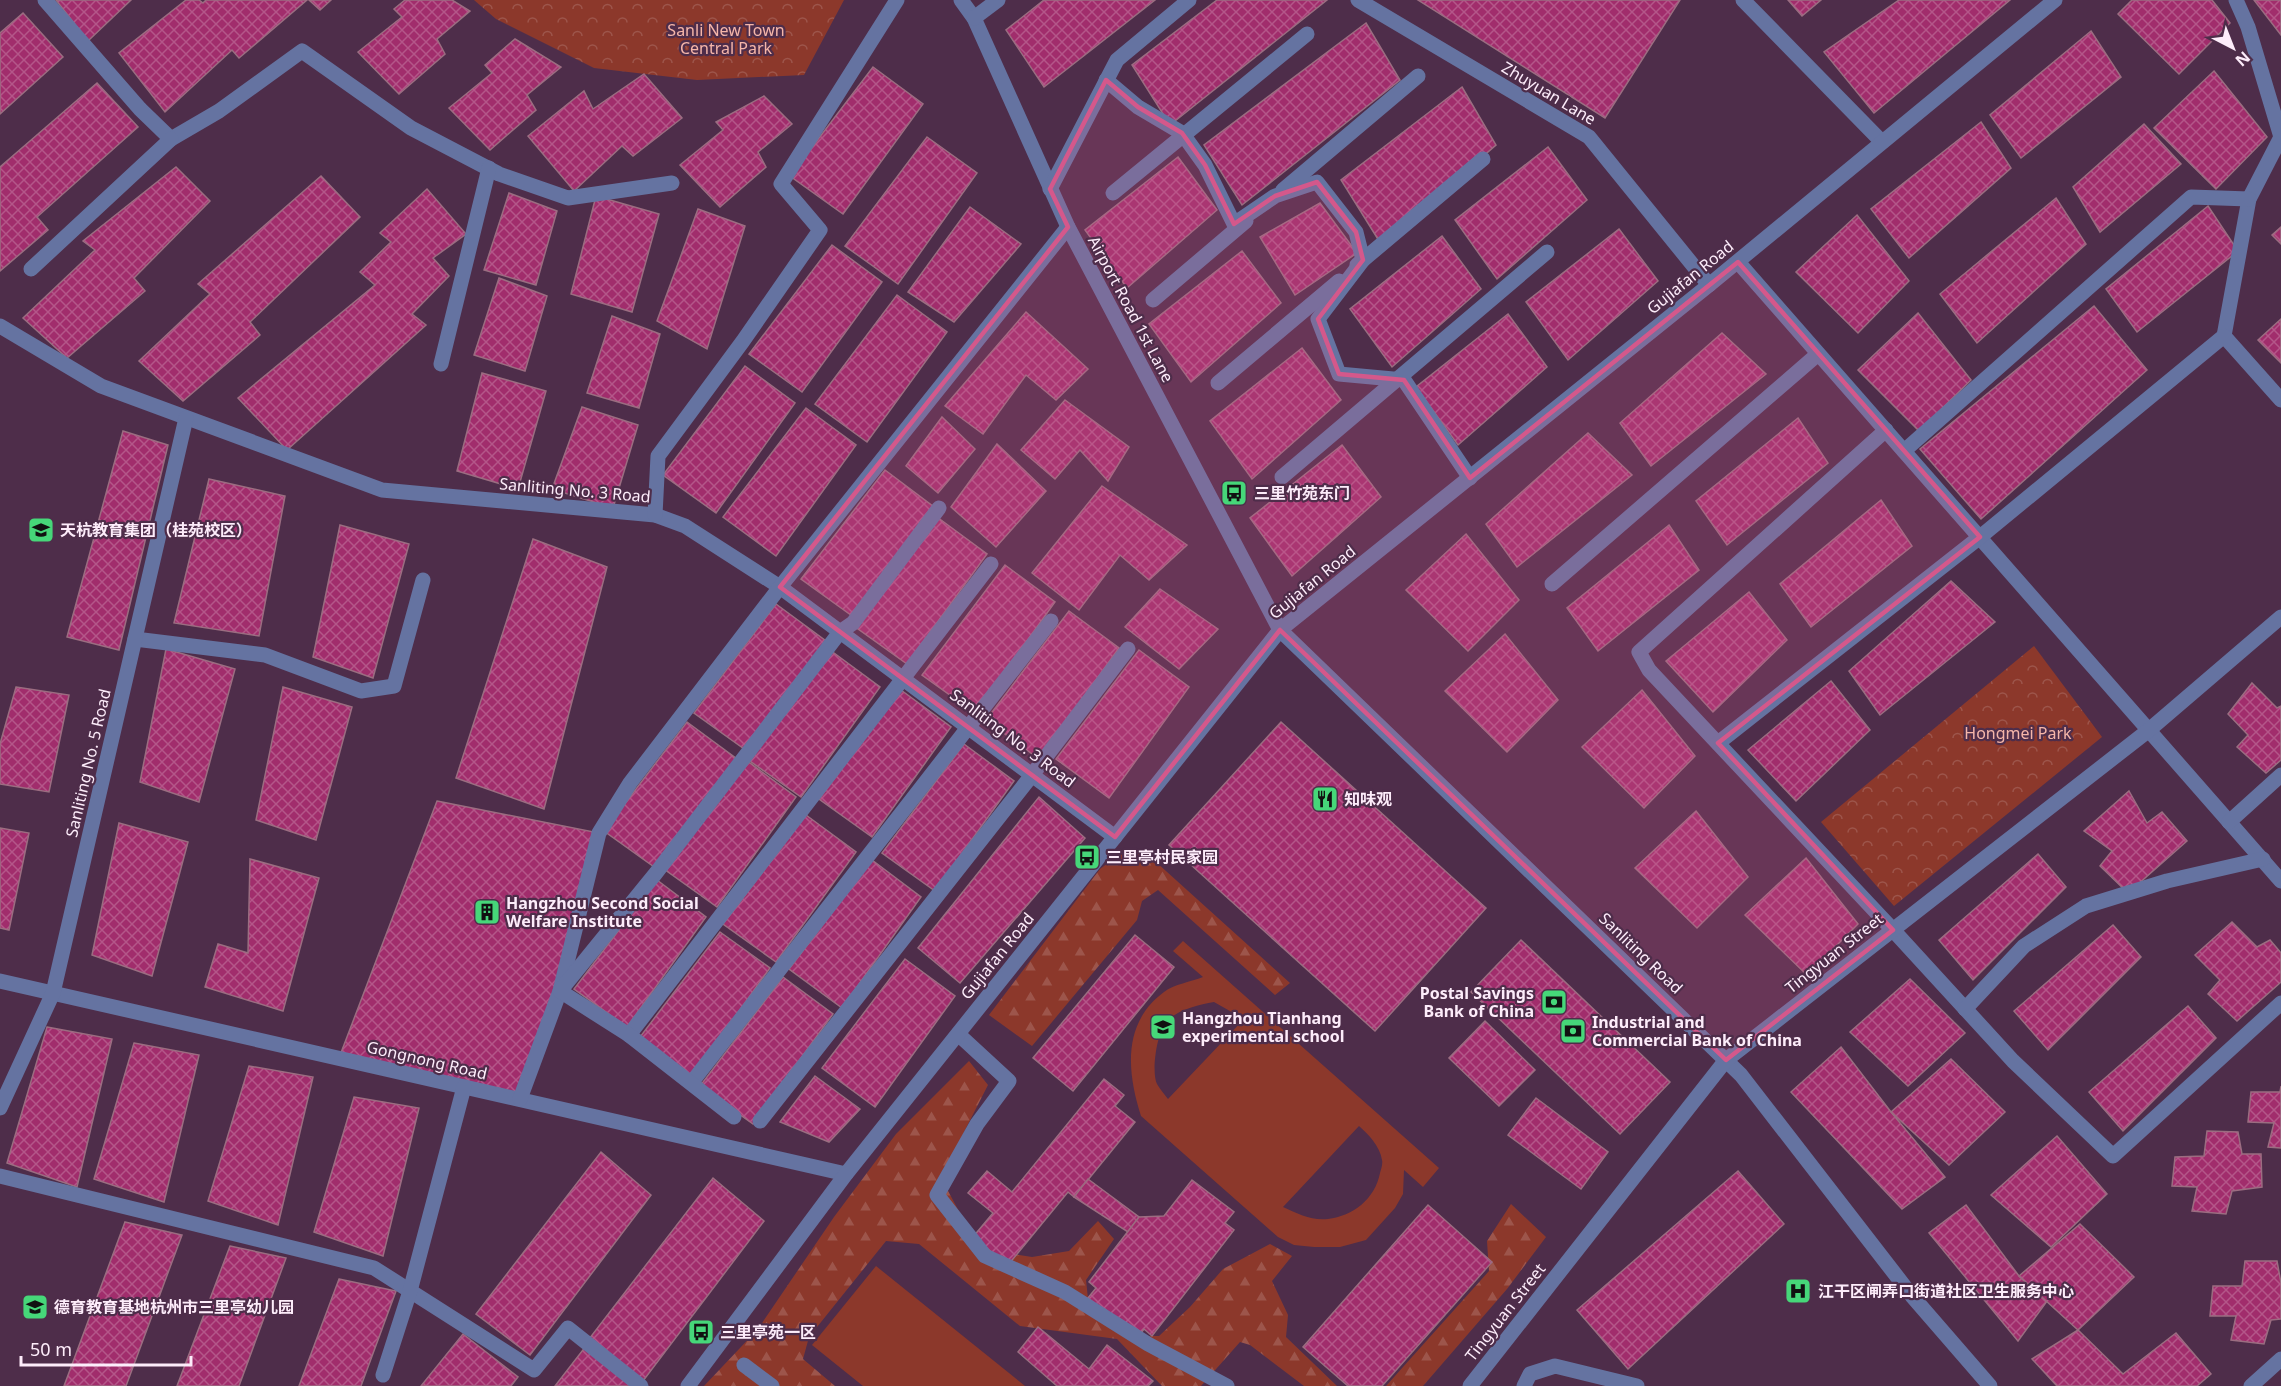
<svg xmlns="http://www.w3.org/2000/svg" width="2281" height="1386" viewBox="0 0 2281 1386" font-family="'Noto Sans','Noto Sans SC',sans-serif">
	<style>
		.forest { fill: url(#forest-firs) }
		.park { fill: url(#park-crowns) }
		.pitch { fill: #8c382b; fill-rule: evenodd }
		.building { fill: url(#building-cross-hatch); stroke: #9b6d81; stroke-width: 1.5 }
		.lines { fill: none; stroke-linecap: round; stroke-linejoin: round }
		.minor { stroke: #6573a1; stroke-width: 15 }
		.marked { fill: #d4588b; fill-opacity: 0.2; stroke: #d4588b; stroke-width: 4.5; stroke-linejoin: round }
		.labels { text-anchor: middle; stroke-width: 4.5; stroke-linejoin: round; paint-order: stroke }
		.park-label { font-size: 16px; fill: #f6b6a9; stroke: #4e2d4a }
		.street-label { font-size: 16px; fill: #fdecfa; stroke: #4e2d4a }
		.poi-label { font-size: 16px; font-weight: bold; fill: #fdecfa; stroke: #4e2d4a; text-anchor: start }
	</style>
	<defs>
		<pattern id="forest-firs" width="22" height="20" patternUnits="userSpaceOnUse" patternTransform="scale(1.5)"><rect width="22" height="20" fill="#8c382b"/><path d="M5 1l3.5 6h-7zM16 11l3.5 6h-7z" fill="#9d554b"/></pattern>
		<pattern id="park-crowns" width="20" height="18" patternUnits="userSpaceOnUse" patternTransform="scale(1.5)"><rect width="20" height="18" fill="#8c382b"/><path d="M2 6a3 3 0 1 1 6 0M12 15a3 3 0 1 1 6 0" fill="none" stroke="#9d554b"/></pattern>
		<pattern id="building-cross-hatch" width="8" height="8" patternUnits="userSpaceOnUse" patternTransform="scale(1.5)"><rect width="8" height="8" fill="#a12d6c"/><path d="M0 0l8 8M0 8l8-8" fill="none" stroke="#b45689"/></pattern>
	</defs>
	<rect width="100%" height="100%" fill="#4e2d4a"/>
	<g class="forest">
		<path d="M1124,851L1146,853L1290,983L1275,995L1158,890L1142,901L1137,920L1032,1046L989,1015L1100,869Z"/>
		<path d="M969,1061L988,1085L964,1132L947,1189L962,1217L988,1250L1032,1257L1069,1251L1098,1221L1114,1239L1086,1280L1088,1299L1145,1336H1159L1190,1307L1223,1269L1270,1244L1292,1256L1272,1281L1288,1315L1286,1337L1337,1386H1304L1250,1345L1240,1342L1201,1386H1162L1117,1339L1020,1326L919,1244L886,1241L809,1337L803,1359L835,1386H704L758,1329L834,1217L896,1134Z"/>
		<path d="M1511,1204L1546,1237L1507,1289L1423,1386H1386L1489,1271L1487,1241Z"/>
	</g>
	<g class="park">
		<path d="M474,0H844L804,75L697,80L594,68L496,19Z"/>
		<path d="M2034,646L2102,737L1894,906L1821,822Z"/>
	</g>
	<g class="pitch">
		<path d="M1183,941L1439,1168L1423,1187L1404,1170L1403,1194L1395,1208L1366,1240L1340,1247H1314L1294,1245L1278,1237L1141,1116C1127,1072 1122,1023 1164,992C1174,984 1191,982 1203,977L1173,951ZM1214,1002L1244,1019L1168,1099C1165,1095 1160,1089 1157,1084C1151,1072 1157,1031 1167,1021C1179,1009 1198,1005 1214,1002ZM1359,1126C1368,1134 1380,1146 1382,1160C1383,1164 1381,1169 1380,1173C1375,1199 1353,1216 1328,1219C1312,1221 1298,1214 1283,1207Z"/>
		<path d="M876,1266L1025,1386H863L812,1345Z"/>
	</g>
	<g class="building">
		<path d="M56,0H131L88,41Z"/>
		<path d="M186,0H199L203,3L206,0H307L239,58L232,50L165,112L119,53Z"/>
		<path d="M309,0H331L320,10Z"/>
		<path d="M405,0H452L470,11L437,39L445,54L399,94L358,52L402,17L394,9Z"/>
		<path d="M1044,0H1155L1044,87L1006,30Z"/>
		<path d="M1217,0H1327L1170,125L1132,65Z"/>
		<path d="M1418,0H1680L1605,118Z"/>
		<path d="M1788,0H1821L1802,16Z"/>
		<path d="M1899,0H2010L1874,113L1824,52Z"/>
		<path d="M2132,0H2212L2230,23L2179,74L2118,14Z"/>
		<path d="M2254,0H2281V35Z"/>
		<path d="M23,13L63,57L0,114V33Z"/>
		<path d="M1366,23L1400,80L1242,205L1204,145Z"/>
		<path d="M2091,31L2121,77L2021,158L1990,115Z"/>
		<path d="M515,39L561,67L527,95L536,110L490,150L449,108L492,73L485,65Z"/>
		<path d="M873,67L923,104L843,214L790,176Z"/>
		<path d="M2214,71L2267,137L2216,189L2154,128Z"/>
		<path d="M644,74L682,118L633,156L622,146L574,191L528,136L584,91L593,109Z"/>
		<path d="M97,83L138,127L37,217L48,230L0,271V167Z"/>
		<path d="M1462,87L1496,145L1381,244L1341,180Z"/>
		<path d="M764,96L792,124L758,152L766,167L720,207L680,165L723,130L716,122Z"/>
		<path d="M1981,122L2011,168L1909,258L1871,209Z"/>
		<path d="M2144,124L2181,164L2100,232L2073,187Z"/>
		<path d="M927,137L977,173L898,284L845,246Z"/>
		<path d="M1548,147L1587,200L1497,279L1455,220Z"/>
		<path d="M1178,157L1217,210L1127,288L1085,230Z"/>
		<path d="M176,167L210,201L134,278L145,291L67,358L23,318L95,250L83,241Z"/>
		<path d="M321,176L360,217L250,322L260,335L183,401L139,361L210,294L198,284Z"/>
		<path d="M427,189L466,234L433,258L449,276L412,314L426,325L287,450L238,398L375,285L360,272L391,242L380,233Z"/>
		<path d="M509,193L557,211L536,285L484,270Z"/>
		<path d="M596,196L659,214L632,312L571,294Z"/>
		<path d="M2056,198L2086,244L1977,343L1940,294Z"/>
		<path d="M1320,203L1357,253L1295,295L1260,237Z"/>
		<path d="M2208,206L2238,251L2137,332L2106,289Z"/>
		<path d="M970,207L1021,244L954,322L908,292Z"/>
		<path d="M698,209L745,226L707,349L657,321Z"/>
		<path d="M1857,215L1909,281L1858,333L1796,272Z"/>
		<path d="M2281,227V244L2272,235Z"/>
		<path d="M1619,229L1658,281L1568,360L1526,302Z"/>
		<path d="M1442,236L1481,289L1392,367L1350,309Z"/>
		<path d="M832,245L882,282L802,392L749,354Z"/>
		<path d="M1242,251L1281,303L1191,382L1149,324Z"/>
		<path d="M499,278L547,296L525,371L474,355Z"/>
		<path d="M897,295L947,332L867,442L815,404Z"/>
		<path d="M2094,306L2147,370L1981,519L1920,449Z"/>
		<path d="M1026,312L1088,369L1056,400L1026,375L983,434L945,406Z"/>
		<path d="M1918,313L1971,380L1919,431L1858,370Z"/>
		<path d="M1508,314L1547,367L1458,445L1416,387Z"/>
		<path d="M612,316L660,334L639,408L587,393Z"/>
		<path d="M2281,319V363L2258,340Z"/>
		<path d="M1722,333L1766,374L1651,466L1620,423Z"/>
		<path d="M1302,348L1341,400L1252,479L1210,421Z"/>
		<path d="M745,366L795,403L716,513L663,475Z"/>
		<path d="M482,373L546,391L518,489L457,471Z"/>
		<path d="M1065,400L1129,447L1108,481L1080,450L1055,479L1021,450Z"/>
		<path d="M582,407L638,425L613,508L552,489Z"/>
		<path d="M806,408L856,445L776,556L723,517Z"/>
		<path d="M942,417L975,449L938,493L906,466Z"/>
		<path d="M1798,418L1828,463L1727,545L1696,501Z"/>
		<path d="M123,431L168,445L119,650L67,637Z"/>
		<path d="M1588,433L1632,475L1517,567L1486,524Z"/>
		<path d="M997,444L1046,491L996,547L951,507Z"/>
		<path d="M1342,445L1381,497L1292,576L1250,518Z"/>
		<path d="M885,470L934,507L855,618L801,579Z"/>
		<path d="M209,479L285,496L259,636L174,623Z"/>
		<path d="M1102,486L1187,545L1149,580L1120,555L1079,610L1032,573Z"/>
		<path d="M1881,500L1912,546L1811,627L1780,584Z"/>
		<path d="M937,517L987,554L907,664L854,626Z"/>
		<path d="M340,525L409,544L373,678L313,657Z"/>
		<path d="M1669,525L1699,570L1598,651L1567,608Z"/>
		<path d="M1466,534L1519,600L1468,651L1406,590Z"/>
		<path d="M533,539L607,567L544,809L456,778Z"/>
		<path d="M1005,565L1055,602L975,713L922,675Z"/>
		<path d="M1951,581L1995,622L1880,715L1849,671Z"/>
		<path d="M1160,589L1218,629L1179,669L1125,627Z"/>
		<path d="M1749,592L1787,640L1713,712L1666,661Z"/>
		<path d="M776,604L826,641L747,751L694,713Z"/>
		<path d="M1069,611L1119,648L1039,759L986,720Z"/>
		<path d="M1505,634L1558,700L1507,752L1445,691Z"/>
		<path d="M166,649L235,669L199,802L140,782Z"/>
		<path d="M830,650L880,687L801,797L747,759Z"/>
		<path d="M1139,650L1189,687L1109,798L1056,759Z"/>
		<path d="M1831,681L1870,730L1796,801L1748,750Z"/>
		<path d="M2252,683L2277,708L2281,706V760L2266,773L2237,747L2248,735L2228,714Z"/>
		<path d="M16,687L69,695L49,792L0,784V744Z"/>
		<path d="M283,687L352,707L316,840L256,820Z"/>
		<path d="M901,690L951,727L872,837L819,799Z"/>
		<path d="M1642,690L1695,756L1644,808L1582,747Z"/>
		<path d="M687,722L737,759L657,869L604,831Z"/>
		<path d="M1281,722L1486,908L1375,1031L1169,845Z"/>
		<path d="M964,744L1014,781L935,891L882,853Z"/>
		<path d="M746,760L796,797L717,907L664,869Z"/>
		<path d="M2129,791L2147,823L2162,812L2187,841L2128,893L2100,866L2112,851L2084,831Z"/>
		<path d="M1039,797L1085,838L960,983L918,948Z"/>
		<path d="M437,801L599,833L560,991L520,1099L339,1058Z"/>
		<path d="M1696,811L1748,877L1697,928L1635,868Z"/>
		<path d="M806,815L856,852L776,962L723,924Z"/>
		<path d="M119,823L188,842L152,976L92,955Z"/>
		<path d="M0,828L29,833L9,930L0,928Z"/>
		<path d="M2038,854L2066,887L1973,980L1939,940Z"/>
		<path d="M1806,858L1858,924L1807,975L1745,915Z"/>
		<path d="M250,859L319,878L283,1011L205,987L218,944L248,953Z"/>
		<path d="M872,860L921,897L842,1008L789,969Z"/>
		<path d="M657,880L706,917L627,1027L574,989Z"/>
		<path d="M2232,922L2257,947L2270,940L2281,953V982L2237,1021L2208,994L2220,980L2195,955Z"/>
		<path d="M2113,925L2141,957L2048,1050L2014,1011Z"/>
		<path d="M720,932L770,968L690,1079L637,1041Z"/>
		<path d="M1135,935L1174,967L1073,1091L1033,1058Z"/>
		<path d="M1521,940L1670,1082L1620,1134L1471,992Z"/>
		<path d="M905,959L955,996L875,1107L822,1068Z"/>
		<path d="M783,977L833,1014L753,1124L700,1086Z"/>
		<path d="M1910,979L1965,1033L1908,1086L1850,1032Z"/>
		<path d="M2188,1006L2216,1038L2123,1131L2089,1092Z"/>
		<path d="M1485,1021L1535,1070L1499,1106L1449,1058Z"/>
		<path d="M47,1027L112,1039L77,1187L7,1163Z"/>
		<path d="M134,1043L199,1055L164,1202L94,1179Z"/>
		<path d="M1841,1047L1891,1112L1945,1177L1902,1209L1791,1092Z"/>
		<path d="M1951,1059L2005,1112L1949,1165L1891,1112Z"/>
		<path d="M249,1066L313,1077L278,1225L208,1201Z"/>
		<path d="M815,1076L860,1109L829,1142L780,1122Z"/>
		<path d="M1104,1079L1124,1095L1115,1106L1135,1122L1074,1197L1068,1192L1008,1265L973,1237L993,1213L968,1193L987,1171L1012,1192Z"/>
		<path d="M2281,1086V1148L2268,1147L2274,1123L2248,1122L2251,1092H2280Z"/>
		<path d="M354,1097L419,1108L383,1256L314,1232Z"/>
		<path d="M1536,1098L1608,1152L1581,1189L1508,1135Z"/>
		<path d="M2207,1131L2238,1132L2242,1154H2261L2262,1187L2232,1191L2226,1214L2192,1211L2197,1187L2172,1186L2175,1157L2204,1156Z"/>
		<path d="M2057,1136L2107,1194L2051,1247L1991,1195Z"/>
		<path d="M601,1152L651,1195L530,1355L476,1314Z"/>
		<path d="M1738,1171L1784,1224L1628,1369L1577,1310Z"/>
		<path d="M713,1178L764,1221L643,1381L589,1339Z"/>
		<path d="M1088,1179L1139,1217L1128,1232L1074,1197Z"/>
		<path d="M1192,1180L1234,1212L1225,1223L1234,1230L1152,1336L1144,1329L1138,1337L1088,1298L1096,1288L1089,1282L1139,1217L1164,1216Z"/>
		<path d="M1428,1205L1492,1262L1382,1386H1348L1303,1347Z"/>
		<path d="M1966,1205L2019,1276L2047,1301L2018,1341L1929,1233Z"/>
		<path d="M125,1222L182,1235L126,1386H64Z"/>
		<path d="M2080,1224L2134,1277L2078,1330L2019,1276Z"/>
		<path d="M230,1246L286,1258L239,1386H177Z"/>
		<path d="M2245,1261H2277L2281,1283V1319L2271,1320L2264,1344L2231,1340L2236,1316H2210L2213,1286H2242Z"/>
		<path d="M339,1279L396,1291L361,1386H299Z"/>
		<path d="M1038,1327L1089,1369L1107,1345L1153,1381L1148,1386H1057L1018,1352Z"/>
		<path d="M2078,1330L2123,1374L2176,1333L2211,1374L2197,1386H2057L2032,1359Z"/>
		<path d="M463,1334L518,1377L511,1386H421Z"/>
		<path d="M586,1346L634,1386H555Z"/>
	</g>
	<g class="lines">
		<g class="minor">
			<path d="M45,0L140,109L171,139L219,111L302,51L411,128L499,174L568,198L672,183"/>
			<path d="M961,0L974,18L1068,227L1280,630L1741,1075L1912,1296L1990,1386"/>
			<path d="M1358,0L1589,137L1709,285"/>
			<path d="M1743,0L1882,142"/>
			<path d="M974,18L998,0"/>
			<path d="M1106,80L1138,107L1182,133L1205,165L1234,224L1275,196L1317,182L1356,232L1363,260L1318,319L1339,374L1404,380L1470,478"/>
			<path d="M1050,189L1117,60L1189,0"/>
			<path d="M1283,190L1418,76"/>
			<path d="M1113,193L1307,34"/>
			<path d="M1738,262L2281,881"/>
			<path d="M1357,265L1483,159"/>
			<path d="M31,269L171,139"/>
			<path d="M1153,300L1246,221"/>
			<path d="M0,326L101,386L382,490L655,515L685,526L780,587L1115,837"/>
			<path d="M2224,336L2249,199L2281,137L2248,27L2236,0"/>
			<path d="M441,364L489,168"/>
			<path d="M1218,383L1339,281"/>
			<path d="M1886,430L1639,652L1649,670L1893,930L2013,1061L2113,1156L2281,1003"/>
			<path d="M1904,451L2191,197L2249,199"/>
			<path d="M1282,477L1547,252"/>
			<path d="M655,515L658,456L743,341L820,230L781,184L897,0"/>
			<path d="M1552,584L1818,354"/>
			<path d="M135,639L265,655L361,691L394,686L423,580"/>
			<path d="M1718,743L1980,537L2224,336L2281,400"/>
			<path d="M2229,822L2281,775"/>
			<path d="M0,981L846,1174"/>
			<path d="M1965,1009L2024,946L2086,906L2167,881L2263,859"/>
			<path d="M958,1034L1009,1081L977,1124L937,1195L985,1256L1065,1292L1148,1344L1227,1386"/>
			<path d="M629,1035L991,564"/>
			<path d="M692,1082L1051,621"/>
			<path d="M520,1099L560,991L599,833L630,783L780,587L1068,227"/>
			<path d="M0,1108L53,993L186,418"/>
			<path d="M734,1117L629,1035L560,991L656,873L840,632L853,623L939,508"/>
			<path d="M760,1121L1032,775L1128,649"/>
			<path d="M0,1176L374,1268L534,1370L568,1328L641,1386"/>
			<path d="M744,1365L772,1386"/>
			<path d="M383,1375L410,1291L464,1087"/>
			<path d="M688,1386L846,1174L1280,630L1709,285L2055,0"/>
			<path d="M1470,1386L1726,1060L2149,730L2281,617"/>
			<path d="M1524,1386L1530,1374L1555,1366L1637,1386"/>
			<path d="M2251,1386L2281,1359"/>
		</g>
	</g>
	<path class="marked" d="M1106,80L1138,107L1182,133L1205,165L1234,224L1275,196L1317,182L1356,232L1363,260L1318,319L1339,374L1404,380L1470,478L1738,262L1980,537L1718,743L1893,930L1726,1060L1280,630L1115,837L780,587L1068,227L1050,189Z"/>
	<defs>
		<symbol id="bus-square" viewBox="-11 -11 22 22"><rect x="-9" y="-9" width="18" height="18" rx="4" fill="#46d779" stroke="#4e2d4a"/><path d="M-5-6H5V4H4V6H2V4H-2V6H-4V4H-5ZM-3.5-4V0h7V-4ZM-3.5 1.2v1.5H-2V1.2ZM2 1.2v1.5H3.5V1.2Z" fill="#111"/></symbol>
		<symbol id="school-square" viewBox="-11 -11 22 22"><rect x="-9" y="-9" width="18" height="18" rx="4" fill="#46d779" stroke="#4e2d4a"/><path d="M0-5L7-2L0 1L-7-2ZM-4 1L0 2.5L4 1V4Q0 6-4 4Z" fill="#111"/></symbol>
		<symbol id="restaurant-square" viewBox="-11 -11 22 22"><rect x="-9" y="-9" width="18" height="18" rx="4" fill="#46d779" stroke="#4e2d4a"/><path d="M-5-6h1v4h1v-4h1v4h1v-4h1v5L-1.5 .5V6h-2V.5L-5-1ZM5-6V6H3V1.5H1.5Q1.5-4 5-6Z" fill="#111"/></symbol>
		<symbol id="building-square" viewBox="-11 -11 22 22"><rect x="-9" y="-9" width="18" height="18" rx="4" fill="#46d779" stroke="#4e2d4a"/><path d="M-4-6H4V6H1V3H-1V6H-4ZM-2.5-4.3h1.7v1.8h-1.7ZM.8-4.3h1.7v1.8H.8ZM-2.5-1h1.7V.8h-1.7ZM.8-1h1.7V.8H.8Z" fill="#111"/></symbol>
		<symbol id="bank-square" viewBox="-11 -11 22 22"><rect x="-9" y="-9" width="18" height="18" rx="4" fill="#46d779" stroke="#4e2d4a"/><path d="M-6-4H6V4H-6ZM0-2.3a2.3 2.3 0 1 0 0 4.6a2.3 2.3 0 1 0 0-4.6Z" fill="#111"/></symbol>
		<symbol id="hospital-square" viewBox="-11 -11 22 22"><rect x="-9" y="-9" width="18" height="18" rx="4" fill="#46d779" stroke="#4e2d4a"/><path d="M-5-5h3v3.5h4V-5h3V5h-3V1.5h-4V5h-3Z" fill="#111"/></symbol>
	</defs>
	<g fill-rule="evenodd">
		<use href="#bus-square" x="1219" y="478" width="30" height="30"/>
		<use href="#school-square" x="26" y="515" width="30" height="30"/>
		<use href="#restaurant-square" x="1310" y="784" width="30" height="30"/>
		<use href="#bus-square" x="1072" y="842" width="30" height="30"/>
		<use href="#building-square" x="472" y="897" width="30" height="30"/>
		<use href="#bank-square" x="1539" y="987" width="30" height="30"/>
		<use href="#school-square" x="1148" y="1012" width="30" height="30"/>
		<use href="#bank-square" x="1558" y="1016" width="30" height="30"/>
		<use href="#hospital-square" x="1783" y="1276" width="30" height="30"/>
		<use href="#school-square" x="20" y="1292" width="30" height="30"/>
		<use href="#bus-square" x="686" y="1317" width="30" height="30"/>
	</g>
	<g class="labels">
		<g class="park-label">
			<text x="726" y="36">Sanli New Town<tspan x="726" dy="18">Central Park</tspan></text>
			<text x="2018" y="739">Hongmei Park</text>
		</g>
		<g class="street-label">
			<text transform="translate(1549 93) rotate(31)" y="6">Zhuyuan Lane</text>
			<text transform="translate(1690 277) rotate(-39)" y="6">Gujiafan Road</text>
			<text transform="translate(1131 309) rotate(62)" y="6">Airport Road 1st Lane</text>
			<text transform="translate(575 490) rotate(5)" y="6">Sanliting No. 3 Road</text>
			<text transform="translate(1312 582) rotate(-39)" y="6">Gujiafan Road</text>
			<text transform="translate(1013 738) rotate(37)" y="6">Sanliting No. 3 Road</text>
			<text transform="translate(88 763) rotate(-77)" y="6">Sanliting No. 5 Road</text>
			<text transform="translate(1641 953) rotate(44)" y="6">Sanliting Road</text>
			<text transform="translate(1834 953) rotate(-38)" y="6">Tingyuan Street</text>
			<text transform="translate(997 956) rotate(-51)" y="6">Gujiafan Road</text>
			<text transform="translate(427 1060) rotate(13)" y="6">Gongnong Road</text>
			<text transform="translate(1505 1312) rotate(-52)" y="6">Tingyuan Street</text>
		</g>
		<g class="poi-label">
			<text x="1254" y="499">三里竹苑东门</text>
			<text x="60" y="536">天杭教育集团（桂苑校区）</text>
			<text x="1344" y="805">知味观</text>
			<text x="1106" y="863">三里亭村民家园</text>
			<text x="506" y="909">Hangzhou Second Social<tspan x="506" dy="18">Welfare Institute</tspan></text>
			<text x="1534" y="999" text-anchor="end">Postal Savings<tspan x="1534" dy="18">Bank of China</tspan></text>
			<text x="1182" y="1024">Hangzhou Tianhang<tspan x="1182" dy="18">experimental school</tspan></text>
			<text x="1592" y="1028">Industrial and<tspan x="1592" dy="18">Commercial Bank of China</tspan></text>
			<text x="1818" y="1297">江干区闸弄口街道社区卫生服务中心</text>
			<text x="54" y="1313">德育教育基地杭州市三里亭幼儿园</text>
			<text x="720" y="1338">三里亭苑一区</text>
		</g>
	</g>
	<g transform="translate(2233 48) rotate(138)" stroke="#4e2d4a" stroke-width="4.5" paint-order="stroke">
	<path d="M0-4.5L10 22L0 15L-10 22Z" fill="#fdecfa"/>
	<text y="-9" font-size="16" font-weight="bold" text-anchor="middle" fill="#fdecfa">N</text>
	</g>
	<path d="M21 1356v9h170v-9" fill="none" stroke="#fdecfa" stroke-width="3"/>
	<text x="30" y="1356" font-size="18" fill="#fdecfa" stroke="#4e2d4a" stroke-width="4.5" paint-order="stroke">50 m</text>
</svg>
